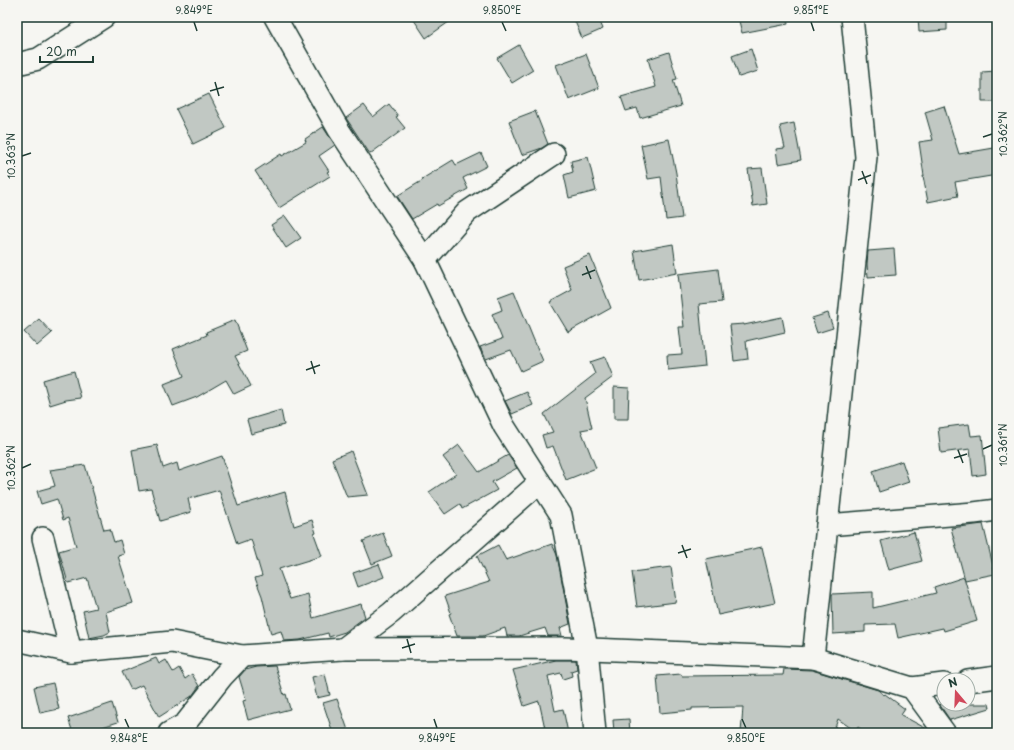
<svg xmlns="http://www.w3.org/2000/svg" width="1014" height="750" viewBox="0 0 1014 750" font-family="'Playpen Sans',sans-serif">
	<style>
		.building { fill: #c1c8c3; stroke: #1f3d34 }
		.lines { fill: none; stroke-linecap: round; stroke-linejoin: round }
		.street-casing { stroke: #1f3d34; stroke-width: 24 }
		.street { stroke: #f6f6f2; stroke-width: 21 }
		.ticks { fill: none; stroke: #1f3d34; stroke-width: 1.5 }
		.neatline { fill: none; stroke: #1f3d34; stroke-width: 1.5 }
		.ticks-label { font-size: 10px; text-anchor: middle; fill: #1f3d34 }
	</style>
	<rect width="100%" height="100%" fill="#f6f6f2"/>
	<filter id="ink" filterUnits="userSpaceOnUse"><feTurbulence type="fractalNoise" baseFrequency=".025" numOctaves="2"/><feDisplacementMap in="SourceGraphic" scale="8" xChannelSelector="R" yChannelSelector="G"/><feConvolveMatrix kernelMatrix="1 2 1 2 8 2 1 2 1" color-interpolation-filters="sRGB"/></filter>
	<g filter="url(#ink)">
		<g class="building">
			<path d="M412,17H456L426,38Z"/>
			<path d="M573,17H598L603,29L582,38Z"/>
			<path d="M738,17H787L788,24L742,33Z"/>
			<path d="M918,17H947V30L919,32Z"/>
			<path d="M519,45L533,70L512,83L497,58Z"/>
			<path d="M751,49L758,71L739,77L732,56Z"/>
			<path d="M669,52L677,79L673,80L681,106L640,118L637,108L626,111L621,97L656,87L648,59Z"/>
			<path d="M586,54L599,88L569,100L556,65Z"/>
			<path d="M996,71V102H982V72Z"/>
			<path d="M209,94L226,128L193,144L176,109Z"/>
			<path d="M389,104L398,116L396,117L405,128L370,154L346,118L364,105L373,117Z"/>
			<path d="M944,106L959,154L994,148L997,163V175L955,182L958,196L928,202L923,176H924L919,142L933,140L925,112Z"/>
			<path d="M535,111L548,144L542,148L522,155L509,121Z"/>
			<path d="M794,123L801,160L778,164L776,149L785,148L780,126Z"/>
			<path d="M323,127L335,145L319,156L329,171L327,172L330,176L279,208L255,171L281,154L282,156L306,142L305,139Z"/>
			<path d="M669,139L676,173L682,218L666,220L661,177L648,179L641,145Z"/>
			<path d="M481,153L487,166L463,178L468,189L438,206L437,204L412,219L397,196L423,180L422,179L453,160L456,165Z"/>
			<path d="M588,157L596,191L569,198L564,175L573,172L571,161Z"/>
			<path d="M762,168L767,204L753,206L748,169Z"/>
			<path d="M285,216L301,238L286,248L271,225Z"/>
			<path d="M673,244L677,273L639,280L634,251Z"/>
			<path d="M894,249L896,275L868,277L867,264L868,251Z"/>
			<path d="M590,255L611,308L568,332L550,302L572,290L563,266Z"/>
			<path d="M718,269L722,302L699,304L705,366L668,370L667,355L682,354L679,327H684L678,274Z"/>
			<path d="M514,291L533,338L543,361L521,371L511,350L486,359L480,347L502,339L492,314L502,310L498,297Z"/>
			<path d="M828,313L833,328L817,333L812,318Z"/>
			<path d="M782,317L785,332L746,341L748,359L734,361L730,325L744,324V325Z"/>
			<path d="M39,319L52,333L37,346L24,332Z"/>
			<path d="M235,320L247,351L235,356L251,386L234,394L226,380L197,397L173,406L164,384L184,376L173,349L207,335L206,332Z"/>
			<path d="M605,357L613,377L585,398L592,428L581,430L596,468L566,480L553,446L546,448L542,435L553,432L544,414L595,374L590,362Z"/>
			<path d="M74,371L81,398L66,400L50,405L43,380Z"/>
			<path d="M614,387L629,388L628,419H614Z"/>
			<path d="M527,392L533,405L512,414L505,401Z"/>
			<path d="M281,410L284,425L251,434L247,420Z"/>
			<path d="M969,424L971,436L982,435L986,474L973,476L970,449L941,453L938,428Z"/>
			<path d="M157,445L163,468L177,463L179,471L222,456L238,506L285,492L294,526L312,520L316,533L314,534L322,556L279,569L290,599L308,594L313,618L361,604L365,617L345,632L329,637L328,633L300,640L284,641L281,631L271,634L262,596L255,578L262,576L251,539L237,544L219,490L188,499L191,512L160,521L151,489L139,491L132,450Z"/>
			<path d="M459,445L479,472L508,455L517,468L492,482L497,490L462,509L460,504L445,514L429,492L456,474L443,457Z"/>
			<path d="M351,451L368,495L347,497L332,459Z"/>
			<path d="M902,461L909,482L879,492L873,471Z"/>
			<path d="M85,465L104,530L110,529L114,542L120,540L124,554L118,556L133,603L106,612L110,632L104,635L89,638L83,611L96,608L87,578L68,583L59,551L76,546L68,518L63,520L57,499L41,504L37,491L55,486L50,470Z"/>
			<path d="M983,524L995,574L965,580L951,528Z"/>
			<path d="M914,532L922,561L889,570L881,541Z"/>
			<path d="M383,533L392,556L372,564L363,541Z"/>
			<path d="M552,544L557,555L570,624L560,628L562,636H548L545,628L519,636H507L505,628L483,636H457L449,614L451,613L445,596L489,582L477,556L498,545L506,560Z"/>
			<path d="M762,547L775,603L718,615L706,559Z"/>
			<path d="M379,564L384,577L358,587L353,573Z"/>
			<path d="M671,567L676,602L637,607L632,572Z"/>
			<path d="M964,577L977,621L944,631L943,628L898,638L895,624L865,625V632L833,634L832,594L873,592V608L936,593L934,587Z"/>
			<path d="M156,658L159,664L166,660L173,672L179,668L185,679L192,674L199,686L192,696L159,717L142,685L131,690L122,672Z"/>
			<path d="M556,660H576L577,669L571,671L572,676L563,679L561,673L548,676L555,711L563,709L568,733H546L539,701L524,706L513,670Z"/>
			<path d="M275,666L284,695L286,694L290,709L248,720L243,701L246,700L239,677L245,670L256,667Z"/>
			<path d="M784,669L812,670L878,690L884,695L885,694L905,709L901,715L927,729L930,733H866L858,727L855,731L838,719L833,733H787L768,728L767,733H741L743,707L692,708V710L660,713L657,676L681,674L682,676L783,675Z"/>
			<path d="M325,674L330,695L317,698L312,677Z"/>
			<path d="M53,683L59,709L40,713L34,687Z"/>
			<path d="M337,699L349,733H333L323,703Z"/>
			<path d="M112,703L118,722L96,729L98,733H73L68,718Z"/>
			<path d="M939,704H989L990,708L950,720Z"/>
			<path d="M629,719L630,733H614L613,720Z"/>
		</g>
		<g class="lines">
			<defs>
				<g id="street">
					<path d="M275,17L339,130L425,260L504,426L561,515L587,648L595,733"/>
					<path d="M17,64L38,59L104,17"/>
					<path d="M425,260L467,212L554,154"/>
					<path d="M827,525L974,513L997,510"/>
					<path d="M43,538L71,652"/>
					<path d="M17,640L71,652L172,642L242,656L343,649L566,648L813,658L866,157L852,17"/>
					<path d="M343,649L391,613L540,482"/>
					<path d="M813,658L912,688L945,733"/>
					<path d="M968,681L997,677"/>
					<path d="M912,688L944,684"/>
					<path d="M169,733L185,724L222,677L242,656"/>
				</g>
			</defs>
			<use href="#street" class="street-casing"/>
			<use href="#street" class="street"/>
		</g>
	</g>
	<path class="ticks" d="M194,22L197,31M502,22L506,31M811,22L814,31M215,82L219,96M210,91L224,87M983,137L992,134M22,156L31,153M862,171L867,184M858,180L871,175M586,266L591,279M582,275L595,270M311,361L315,374M306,370L320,365M983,449L992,445M958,450L963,463M954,458L967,454M22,468L31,464M682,545L687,558M678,553L691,549M407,639L411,653M402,648L415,644M125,719L129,728M434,719L437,728M742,719L746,728"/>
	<rect width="1014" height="750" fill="none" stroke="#f6f6f2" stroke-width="44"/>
	<g transform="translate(956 692) rotate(341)"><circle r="19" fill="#f6f6f2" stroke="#a0aca6"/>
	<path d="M0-3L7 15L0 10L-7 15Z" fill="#d1495b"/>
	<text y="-6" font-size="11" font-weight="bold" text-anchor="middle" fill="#1f3d34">N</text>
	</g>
	<path d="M40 56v6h53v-6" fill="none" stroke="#1f3d34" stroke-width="2"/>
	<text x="46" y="56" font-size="12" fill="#1f3d34" stroke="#f6f6f2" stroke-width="3" paint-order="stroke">20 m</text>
	<rect x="22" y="22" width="970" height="706" class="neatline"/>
	<g class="ticks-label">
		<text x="194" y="14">9.849°E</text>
		<text x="502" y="14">9.850°E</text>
		<text x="811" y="14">9.851°E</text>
		<text transform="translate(1003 134) rotate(-90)" y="4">10.362°N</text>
		<text transform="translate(11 156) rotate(-90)" y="4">10.363°N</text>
		<text transform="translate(1003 445) rotate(-90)" y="4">10.361°N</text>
		<text transform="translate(11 468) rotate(-90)" y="4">10.362°N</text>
		<text x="129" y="742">9.848°E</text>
		<text x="437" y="742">9.849°E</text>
		<text x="746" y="742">9.850°E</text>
	</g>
</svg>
